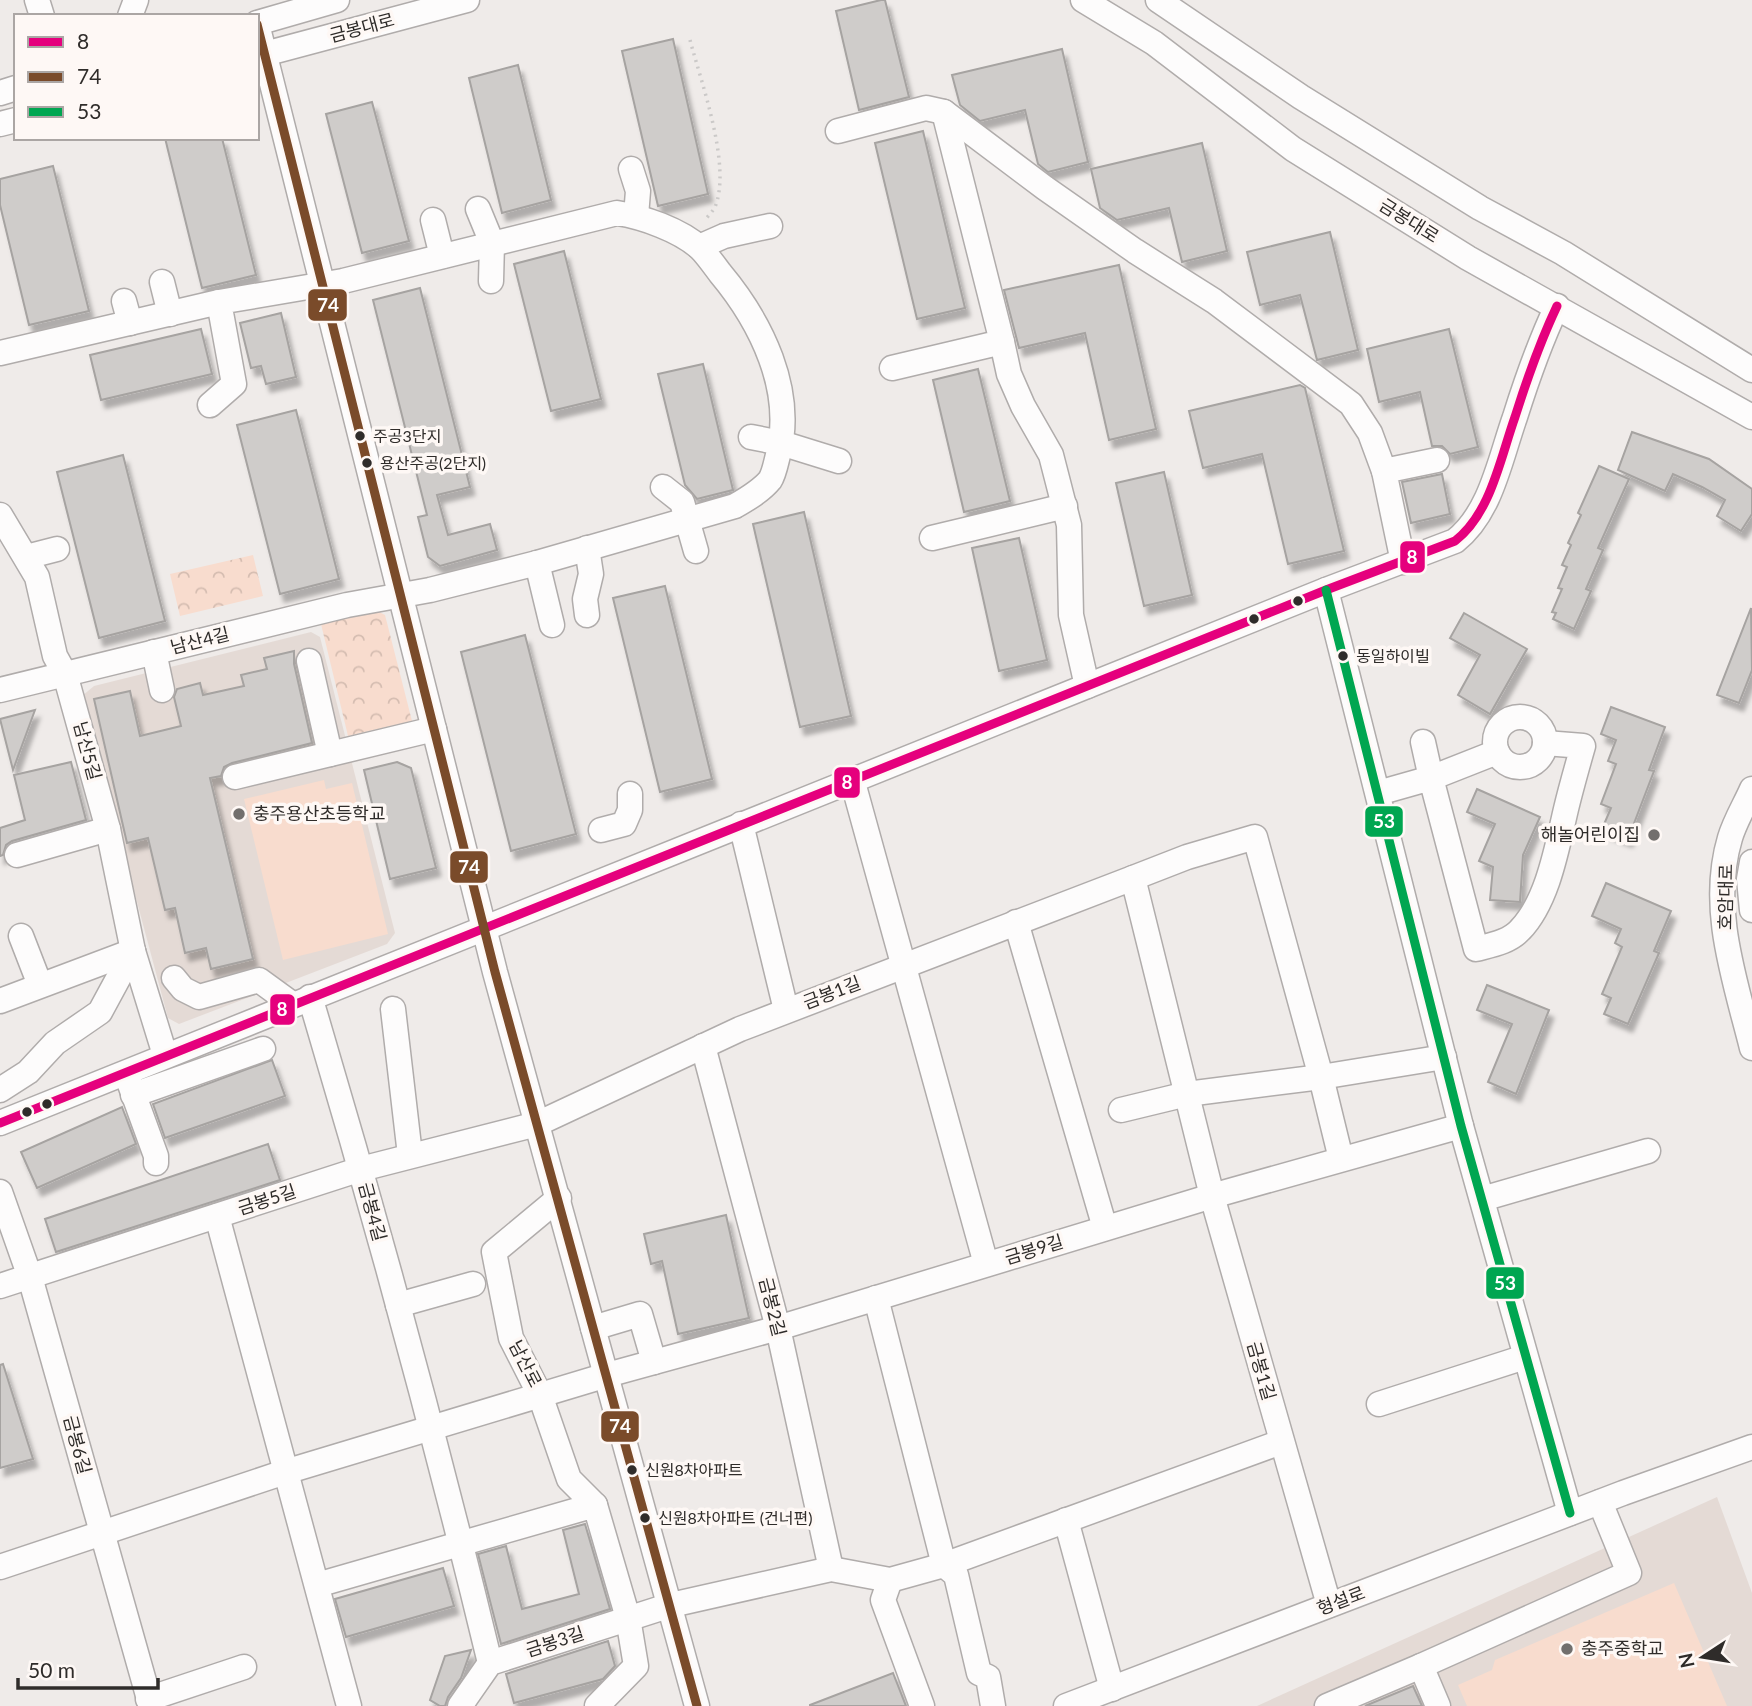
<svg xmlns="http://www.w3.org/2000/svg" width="1752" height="1706" viewBox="0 0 1752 1706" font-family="Lato,'Noto Sans KR',sans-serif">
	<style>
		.built { fill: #e4dad5 }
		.grass { fill: #f8dcce }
		.forest { fill: url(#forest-crowns) }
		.building { fill: #cfccca; stroke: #a6a3a1; stroke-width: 2; filter: url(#shadow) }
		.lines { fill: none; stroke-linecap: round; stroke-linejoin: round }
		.minor-casing { stroke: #b0acab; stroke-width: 27 }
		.path { stroke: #cbc9c8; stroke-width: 3.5; stroke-dasharray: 2 5; stroke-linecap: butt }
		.minor { stroke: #fdfcfc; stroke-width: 24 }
		.bus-1-casing { stroke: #fef8f5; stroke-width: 14 }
		.bus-2-casing { stroke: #fef8f5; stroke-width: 14 }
		.bus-3-casing { stroke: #fef8f5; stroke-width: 14 }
		.bus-1 { stroke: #e5007d; stroke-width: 9 }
		.bus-2 { stroke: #7a4b2a; stroke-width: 9 }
		.bus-3 { stroke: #00a651; stroke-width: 9 }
		.bus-dot { fill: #2f2c2a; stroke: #fef8f5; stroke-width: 2.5 }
		.poi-dot { fill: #726f6d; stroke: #fef8f5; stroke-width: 2.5 }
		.labels { text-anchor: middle; stroke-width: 7; stroke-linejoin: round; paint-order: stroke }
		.bus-label { font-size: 16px; fill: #2f2c2a; stroke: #fef8f5; text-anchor: start }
		.street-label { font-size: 18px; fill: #2f2c2a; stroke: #fef8f5 }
		.poi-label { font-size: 18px; fill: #2f2c2a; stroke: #fef8f5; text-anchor: start }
		.line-badge { stroke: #fef8f5; stroke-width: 2.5 }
		.badge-label { font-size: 19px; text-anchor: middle; font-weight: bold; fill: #fff }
	</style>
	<defs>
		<pattern id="forest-crowns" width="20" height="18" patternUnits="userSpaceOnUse" patternTransform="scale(1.75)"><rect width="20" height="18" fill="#f8dcce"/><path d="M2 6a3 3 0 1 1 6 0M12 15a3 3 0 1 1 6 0" fill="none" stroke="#d5bdb1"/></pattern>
		<filter id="shadow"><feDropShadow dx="4.5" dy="8" stdDeviation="2" flood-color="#0004"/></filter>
	</defs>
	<rect width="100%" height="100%" fill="#efebe9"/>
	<g class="built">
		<path d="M311,632L320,637L395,933L387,944L179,1024L168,1018L82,696L94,686Z"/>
		<path d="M1717,1497L1752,1593V1706H1257Z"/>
	</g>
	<g class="grass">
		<path d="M324,780L326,789L352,783L388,934L283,960L244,799Z"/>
		<path d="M1674,1583L1727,1706H1467L1458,1685L1492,1670L1495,1660Z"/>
	</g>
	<g class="forest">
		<path d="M253,555L263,596L180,616L170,574Z"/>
		<path d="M377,611L385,615L412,721L348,736L321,624Z"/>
	</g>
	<g class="building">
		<path d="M881,0H885L909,97L859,110L836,11Z"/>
		<path d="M673,39L708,194L658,206L622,51Z"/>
		<path d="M1062,49L1088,162L1048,172L1038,164L1025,110L980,121L960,105L952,75Z"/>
		<path d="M518,65L551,200L502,213L469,78Z"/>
		<path d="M372,102L409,241L362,253L326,114Z"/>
		<path d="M923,131L965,308L917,319L875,143Z"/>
		<path d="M165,138H222L256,275L202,288Z"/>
		<path d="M1202,143L1227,251L1182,262L1169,208L1117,220L1100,208L1091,169Z"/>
		<path d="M53,166L89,311L29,325L0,205V179Z"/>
		<path d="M1330,232L1358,350L1317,360L1300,295L1260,305L1247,252Z"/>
		<path d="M564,251L601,399L551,411L514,264Z"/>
		<path d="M1119,265L1156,429L1109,440L1085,333L1019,348L1004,290Z"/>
		<path d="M420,288L470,487L437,495L448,535L490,524L497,550L440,566L428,557L418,517L427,515L373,300Z"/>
		<path d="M281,313L296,377L266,384L261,366L251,368L240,323Z"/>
		<path d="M201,329L212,374L101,400L90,355Z"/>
		<path d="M1449,329L1478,447L1450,454L1442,446H1432L1420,392L1379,402L1367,349Z"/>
		<path d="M703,364L733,490L697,499L685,485L658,374Z"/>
		<path d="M978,369L1010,501L964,512L933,380Z"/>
		<path d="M1300,385L1305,388L1344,551L1288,564L1262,454L1203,468L1189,411Z"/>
		<path d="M296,410L339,579L280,594L237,425Z"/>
		<path d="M1632,432L1709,459L1752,489V514L1741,531L1717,516L1725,500L1702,487L1673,474L1665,491L1618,470Z"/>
		<path d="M123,455L165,621L99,638L57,472Z"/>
		<path d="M1599,466L1629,479L1598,548L1603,550L1586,589L1591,591L1574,629L1553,619L1556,613L1552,612L1562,589L1558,588L1567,567L1562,565L1571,545L1568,543L1581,515L1578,513Z"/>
		<path d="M1164,472L1192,595L1144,606L1116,483Z"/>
		<path d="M1442,474L1450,514L1411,523L1402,482Z"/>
		<path d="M804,512L851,716L800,727L753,524Z"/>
		<path d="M1019,538L1047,660L999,671L972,548Z"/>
		<path d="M665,586L712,779L660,792L613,598Z"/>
		<path d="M1751,608L1752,670L1739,703L1717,695Z"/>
		<path d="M1464,613L1527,649L1490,714L1458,695L1480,655L1450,638Z"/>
		<path d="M525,635L576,834L511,851L461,652Z"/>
		<path d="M294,651V664L312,743L232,763L224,767L221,776L210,778L253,959L211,969L206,948L185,953L175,908L165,910L148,838L127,843L94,699L130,691L140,736L181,726L174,697L177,689L200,683L203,695L244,686L241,675L267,669L264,658Z"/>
		<path d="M1611,707L1665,727L1649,770L1654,771L1628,839L1602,829L1611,808L1601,804L1616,764L1608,761L1616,740L1601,734Z"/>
		<path d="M35,710L13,770L0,719Z"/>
		<path d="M71,762L86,820L12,841L6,845L3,855L0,856V828L25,820L14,775Z"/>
		<path d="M397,762L411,768L436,868L390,879L364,770Z"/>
		<path d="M1477,789L1540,817L1523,855L1520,902L1490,900L1493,867L1479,861L1495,824L1467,812Z"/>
		<path d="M1606,883L1671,911L1654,951L1659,953L1628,1024L1604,1014L1611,998L1602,994L1622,947L1615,943L1621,929L1592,916Z"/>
		<path d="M1487,985L1549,1010L1516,1094L1488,1082L1512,1024L1477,1010Z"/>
		<path d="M272,1060L285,1096L165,1138L153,1104Z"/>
		<path d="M122,1107L136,1144L37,1188L21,1152Z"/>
		<path d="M268,1144L280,1180L56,1252L45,1219Z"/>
		<path d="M726,1215L749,1318L678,1334L662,1261L651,1264L644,1234Z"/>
		<path d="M3,1364L33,1459L0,1468V1365Z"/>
		<path d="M585,1524L610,1609L501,1644L478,1554L506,1546L522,1609L579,1594L563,1530Z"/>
		<path d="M443,1568L454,1606L346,1637L335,1599Z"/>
		<path d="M608,1641L615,1666L603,1679L514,1703L506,1674Z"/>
		<path d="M471,1650L461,1678L448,1697L445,1706H440L430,1700L445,1656Z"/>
		<path d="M893,1673L906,1706H810V1705Z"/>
		<path d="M1413,1686L1422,1706H1365Z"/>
	</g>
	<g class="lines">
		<defs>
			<g id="minor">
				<path d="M37,0L42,16"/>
				<path d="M1083,0L1154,43L1293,149L1468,258L1752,417"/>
				<path d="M1158,0L1301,97L1480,208L1563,253L1752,370"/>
				<path d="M130,16L136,0"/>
				<path d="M257,23L337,0"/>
				<path d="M257,24L495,972L697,1706"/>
				<path d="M257,56L467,0"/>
				<path d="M0,93L16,88"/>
				<path d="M0,124L16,120"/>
				<path d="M838,131L926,108L944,112L1045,188L1135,251L1214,301L1351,404L1370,433L1384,471"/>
				<path d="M631,169L638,191L636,216"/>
				<path d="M478,209L492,243L491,281"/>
				<path d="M433,220L442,256"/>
				<path d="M699,247L724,236L770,226"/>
				<path d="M162,282L170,314"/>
				<path d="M124,301L130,323"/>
				<path d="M1002,342L1009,374L1023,406L1051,455L1069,525L1071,615L1087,686"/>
				<path d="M0,353L219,302"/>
				<path d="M892,368L1002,342L944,112"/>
				<path d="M751,437L781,443L839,461"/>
				<path d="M663,487L682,502L696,551"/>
				<path d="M0,515L37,577L55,656L65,674L108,829L133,951L165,1055"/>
				<path d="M932,538L1065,506"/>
				<path d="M26,557L57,549"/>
				<path d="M1403,562L1384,471L1437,460"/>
				<path d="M537,563L552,625"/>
				<path d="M1326,590L1461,1126L1570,1513"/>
				<path d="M587,615L585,599L591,574L587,548"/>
				<path d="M154,652L162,690"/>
				<path d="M309,661L330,754"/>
				<path d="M0,690L347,605L430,590L537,563L735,506C747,499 761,491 770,480C774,474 776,463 778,455C795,390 761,322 720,273C714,265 707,255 700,248C680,230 643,217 617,213L343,281L219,302L234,384L210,405"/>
				<circle cx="1520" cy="742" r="25"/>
				<path d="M1423,742L1431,778L1497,752"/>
				<path d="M235,777L434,729"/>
				<path d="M852,779L986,1264"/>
				<path d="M1752,789C1745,805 1735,821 1730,838C1709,908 1735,980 1752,1048"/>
				<path d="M1378,793L1431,778L1476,949C1491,945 1509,942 1520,930C1548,901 1557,847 1566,809C1571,788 1577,767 1583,746L1545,743"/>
				<path d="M741,824L786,1010"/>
				<path d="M601,830L624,824L630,810V794"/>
				<path d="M17,855L108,829"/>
				<path d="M1752,862L1749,879L1752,910"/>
				<path d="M1133,878L1187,857L1255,837L1321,1077L1341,1159"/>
				<path d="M1016,922L1105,1228"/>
				<path d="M21,936L40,985"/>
				<path d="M174,978L183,989L199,997L259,980L292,1004"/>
				<path d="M310,997C376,1217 436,1439 490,1663"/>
				<path d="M0,1001L133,951"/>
				<path d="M393,1009L410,1155"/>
				<path d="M703,1046L778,1328L831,1569"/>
				<path d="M128,1079L156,1156V1163"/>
				<path d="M0,1090L28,1072L55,1043L100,1012L133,951"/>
				<path d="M133,1095L263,1049"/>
				<path d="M1121,1110L1187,1094L1321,1077L1444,1057"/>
				<path d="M0,1123L1326,590L1455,541C1491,513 1500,459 1515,417C1527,379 1540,342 1557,306"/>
				<path d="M0,1192L30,1277L151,1706"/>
				<path d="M559,1198L494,1252L511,1338L540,1395L569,1479L595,1505"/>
				<path d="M1482,1199L1648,1151"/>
				<path d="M217,1216L349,1706"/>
				<path d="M0,1286L361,1169L537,1124L740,1029L1133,878L1212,1196L1329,1605"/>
				<path d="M876,1298L944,1565L956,1575L979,1673L988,1677L993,1706"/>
				<path d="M398,1305L473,1284"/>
				<path d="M593,1328L640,1314L654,1362"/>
				<path d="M1379,1404L1525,1357"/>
				<path d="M1066,1520L1112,1689"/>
				<path d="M0,1567L285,1472L607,1375L778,1328L1212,1196L1461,1126"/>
				<path d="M890,1580L883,1600L922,1706"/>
				<path d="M317,1585L595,1505L628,1618L636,1666L597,1706"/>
				<path d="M148,1699L244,1667"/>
				<path d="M460,1706L490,1663L671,1605L831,1569L890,1580L944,1565L1281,1442"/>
				<path d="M1066,1706L1623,1493L1752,1447"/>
				<path d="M1327,1706L1421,1666"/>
				<path d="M1438,1706L1421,1666L1629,1573L1600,1502"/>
			</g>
		</defs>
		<use href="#minor" class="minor-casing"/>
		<path class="path" d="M690,40C701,82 732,166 715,207C713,211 708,216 705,220"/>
		<use href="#minor" class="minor"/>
		<defs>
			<path id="bus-1" d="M0,1123L1326,590L1455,541C1491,513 1500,459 1515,417C1527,379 1540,342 1557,306"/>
			<path id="bus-2" d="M257,24L495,972L697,1706"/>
			<path id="bus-3" d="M1326,590L1461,1126L1570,1513"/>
		</defs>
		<use href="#bus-1" class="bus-1-casing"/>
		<use href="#bus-2" class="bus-2-casing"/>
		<use href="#bus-3" class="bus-3-casing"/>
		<use href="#bus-1" class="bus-1"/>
		<use href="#bus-2" class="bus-2"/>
		<use href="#bus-3" class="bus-3"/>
	</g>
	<g class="bus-dot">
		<circle cx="360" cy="436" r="6"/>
		<circle cx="367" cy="463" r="6"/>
		<circle cx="1298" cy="601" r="6"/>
		<circle cx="1254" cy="619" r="6"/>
		<circle cx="1343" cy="656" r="6"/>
		<circle cx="47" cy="1104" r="6"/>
		<circle cx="27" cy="1112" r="6"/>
		<circle cx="632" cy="1470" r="6"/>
		<circle cx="645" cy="1518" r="6"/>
	</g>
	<g class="poi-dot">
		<circle cx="239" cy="814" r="7"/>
		<circle cx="1654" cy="835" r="7"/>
		<circle cx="1567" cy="1649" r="7"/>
	</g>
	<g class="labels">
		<g class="bus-label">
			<text x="373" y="442">주공3단지</text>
			<text x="380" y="469">용산주공(2단지)</text>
			<text x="1356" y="662">동일하이빌</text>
			<text x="645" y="1476">신원8차아파트</text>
			<text x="658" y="1524">신원8차아파트 (건너편)</text>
		</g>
		<g class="street-label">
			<text transform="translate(362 28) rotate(-15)" y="6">금봉대로</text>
			<text transform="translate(1409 221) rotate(32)" y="6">금봉대로</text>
			<text transform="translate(200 641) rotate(-14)" y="6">남산4길</text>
			<text transform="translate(87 751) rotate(75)" y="6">남산5길</text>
			<text transform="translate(1726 897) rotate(-89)" y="6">호암대로</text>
			<text transform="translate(832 993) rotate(-21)" y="6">금봉1길</text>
			<text transform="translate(267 1200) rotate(-18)" y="6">금봉5길</text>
			<text transform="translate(372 1212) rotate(75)" y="6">금봉4길</text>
			<text transform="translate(1034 1250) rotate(-17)" y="6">금봉9길</text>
			<text transform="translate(772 1307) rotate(76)" y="6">금봉2길</text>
			<text transform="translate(525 1364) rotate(63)" y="6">남산로</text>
			<text transform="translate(1261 1371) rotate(74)" y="6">금봉1길</text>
			<text transform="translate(77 1445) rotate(75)" y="6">금봉6길</text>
			<text transform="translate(1341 1601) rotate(-21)" y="6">형설로</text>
			<text transform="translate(555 1642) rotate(-18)" y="6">금봉3길</text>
		</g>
		<g class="poi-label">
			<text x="253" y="820">충주용산초등학교</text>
			<text x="1640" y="841" text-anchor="end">해놀어린이집</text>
			<text x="1581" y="1655">충주중학교</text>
		</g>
	</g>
	<g class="line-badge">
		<rect x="307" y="288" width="41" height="34" rx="7" fill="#7a4b2a"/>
		<rect x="1399" y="540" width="27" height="34" rx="7" fill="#e5007d"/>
		<rect x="833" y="766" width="28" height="33" rx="7" fill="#e5007d"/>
		<rect x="1364" y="805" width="40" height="33" rx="7" fill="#00a651"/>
		<rect x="449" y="850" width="40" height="34" rx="7" fill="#7a4b2a"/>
		<rect x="269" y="993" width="27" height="33" rx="7" fill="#e5007d"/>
		<rect x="1485" y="1266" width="40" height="34" rx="7" fill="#00a651"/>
		<rect x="600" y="1410" width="40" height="33" rx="7" fill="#7a4b2a"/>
	</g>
	<g class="badge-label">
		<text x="328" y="312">74</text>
		<text x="1412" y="564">8</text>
		<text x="847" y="789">8</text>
		<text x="1384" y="828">53</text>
		<text x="469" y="874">74</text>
		<text x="282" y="1016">8</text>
		<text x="1505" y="1290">53</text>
		<text x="620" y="1433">74</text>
	</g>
	<rect x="14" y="14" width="245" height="126" fill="#fef8f5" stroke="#aba6a4" stroke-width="2"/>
	<rect x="28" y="37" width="35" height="10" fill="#e5007d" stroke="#aba6a4" stroke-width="2"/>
	<text x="77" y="49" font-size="21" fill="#2f2c2a">8</text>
	<rect x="28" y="72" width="35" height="10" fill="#7a4b2a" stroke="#aba6a4" stroke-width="2"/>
	<text x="77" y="84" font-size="21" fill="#2f2c2a">74</text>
	<rect x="28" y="107" width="35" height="10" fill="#00a651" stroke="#aba6a4" stroke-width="2"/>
	<text x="77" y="119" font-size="21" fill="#2f2c2a">53</text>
	<g transform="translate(1703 1657) rotate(258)" stroke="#fef8f5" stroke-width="5" paint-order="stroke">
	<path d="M0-5L12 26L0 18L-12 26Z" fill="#2f2c2a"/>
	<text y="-10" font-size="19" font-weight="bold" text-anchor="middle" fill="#2f2c2a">N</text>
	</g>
	<path d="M18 1678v10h140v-10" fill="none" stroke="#2f2c2a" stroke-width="3.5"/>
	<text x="28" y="1678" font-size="21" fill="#2f2c2a" stroke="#fef8f5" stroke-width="5" paint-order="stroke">50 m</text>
</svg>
